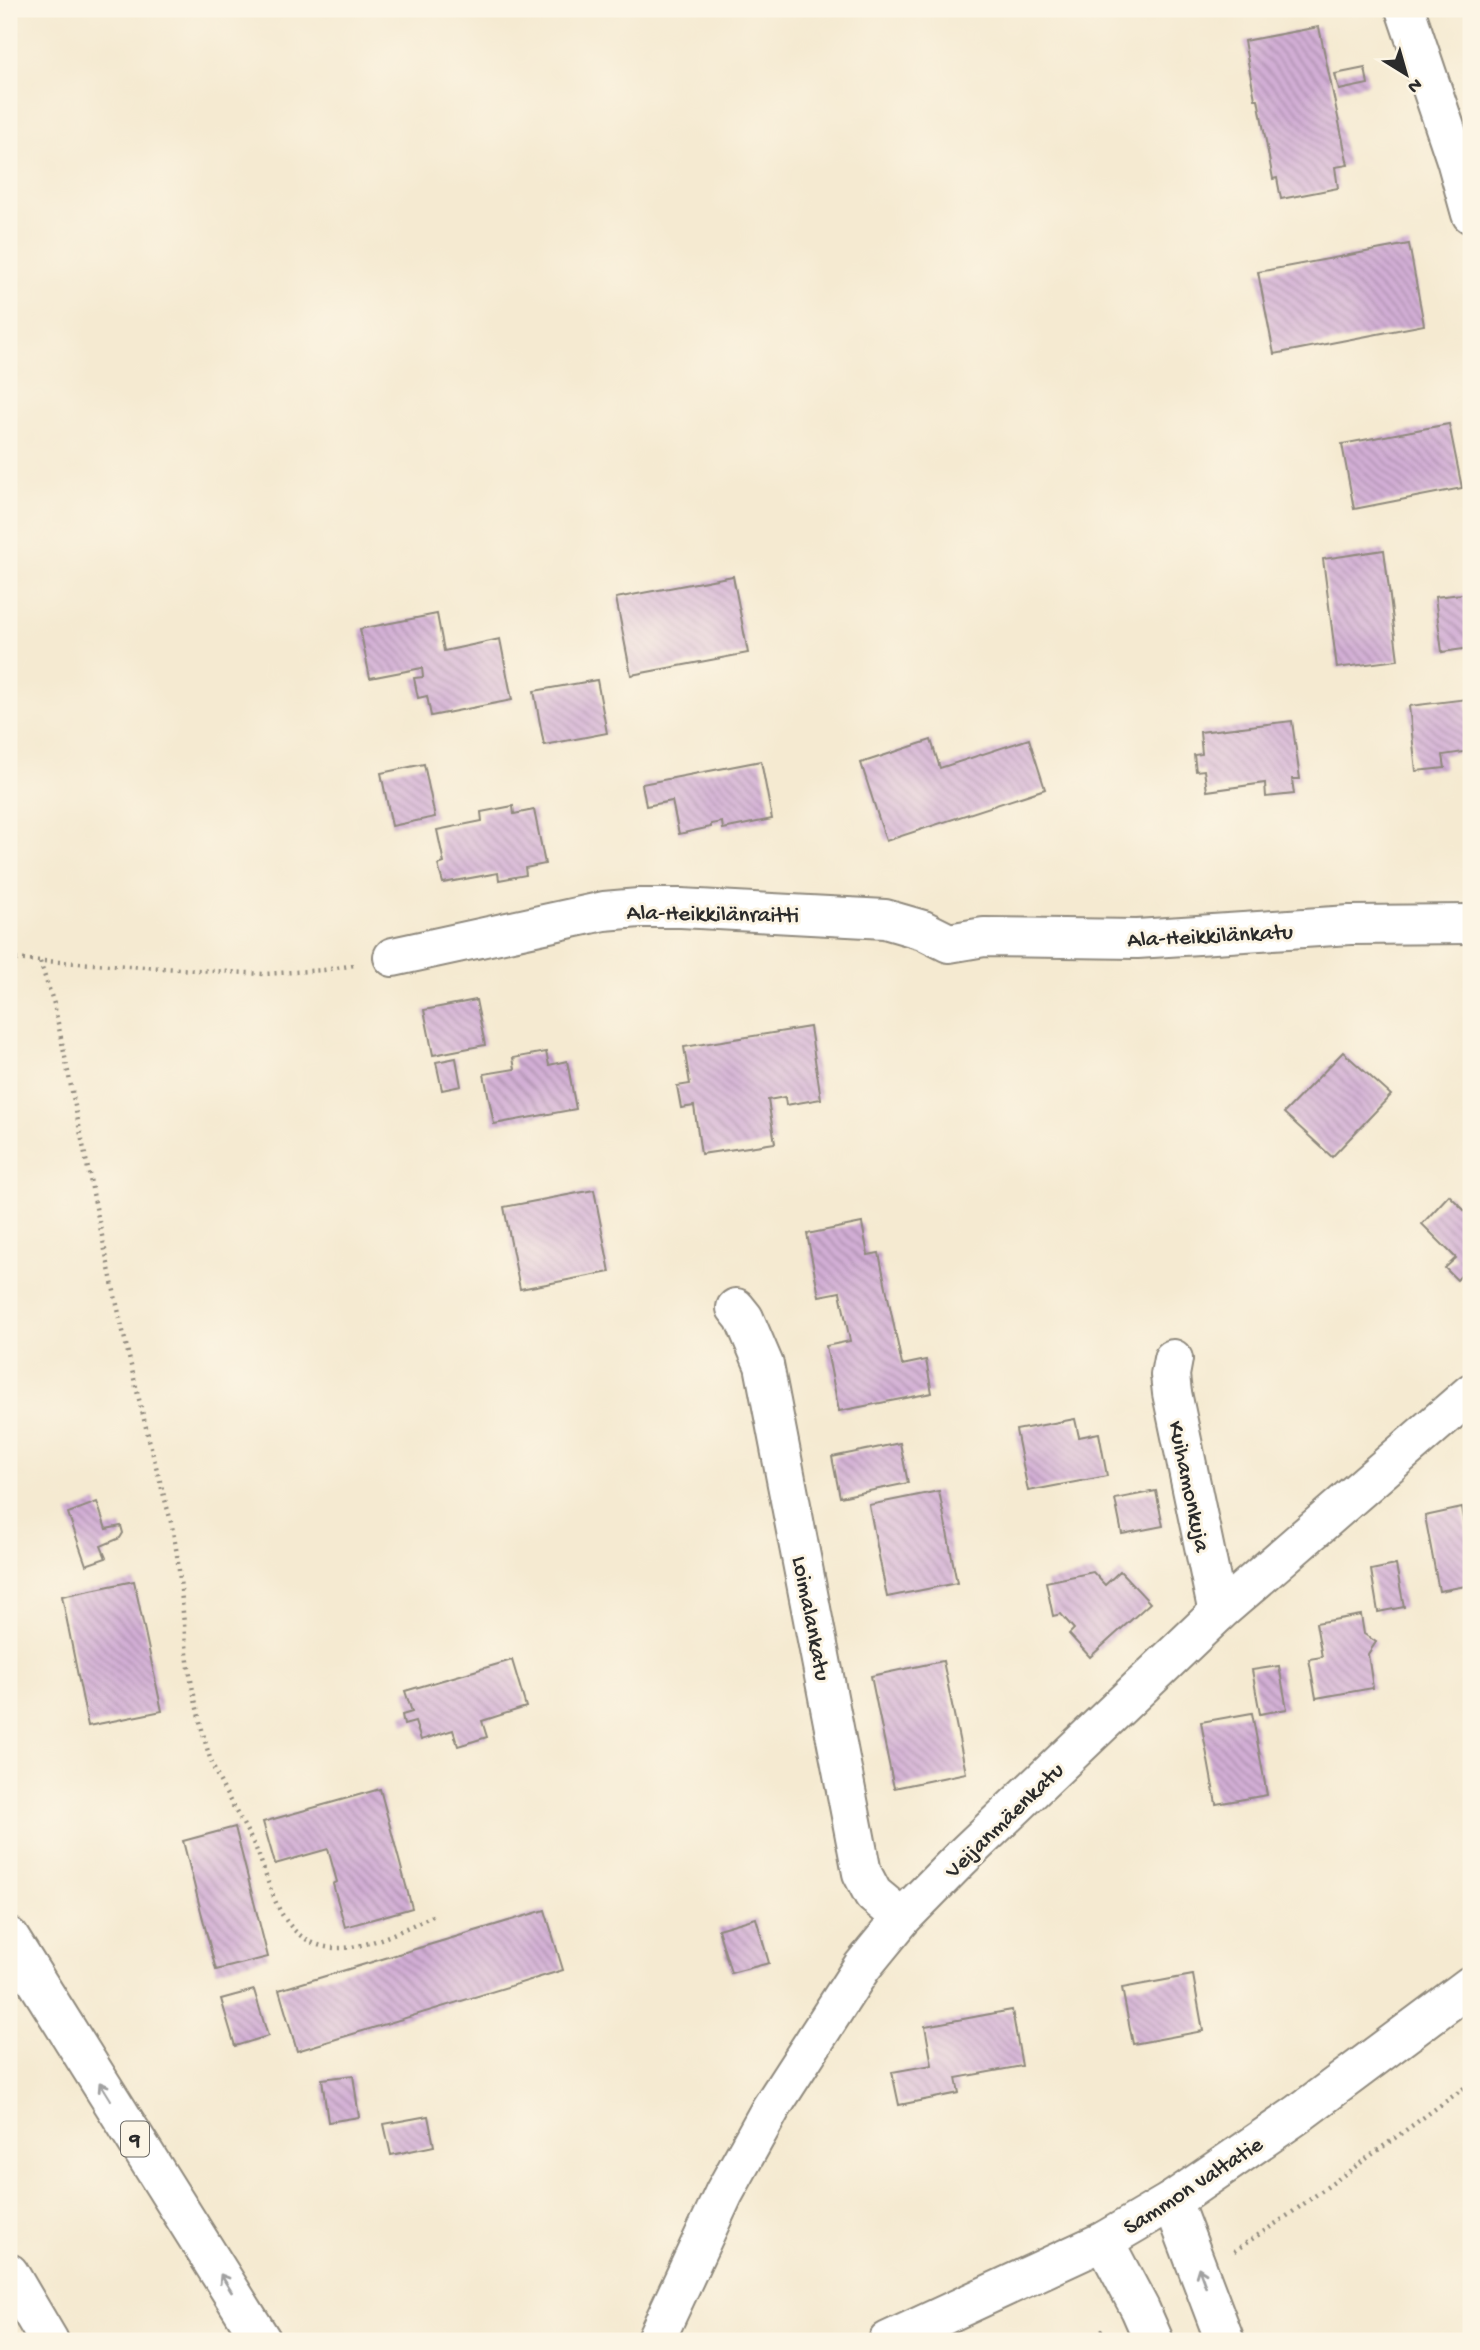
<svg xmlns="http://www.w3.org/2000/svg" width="1480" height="2350" viewBox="0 0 1480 2350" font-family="'Gochi Hand',sans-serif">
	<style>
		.building { fill: url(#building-back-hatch) }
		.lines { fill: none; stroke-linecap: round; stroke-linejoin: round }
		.minor-casing { stroke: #908a7e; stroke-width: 42 }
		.major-casing { stroke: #908a7e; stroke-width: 42 }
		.highway-casing { stroke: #908a7e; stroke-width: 42 }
		.path { stroke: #908a7e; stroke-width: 4.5; stroke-dasharray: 2 5; stroke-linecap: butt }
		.minor { stroke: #fff; stroke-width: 38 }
		.major { stroke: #fff; stroke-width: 38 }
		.highway { stroke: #fff; stroke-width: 38 }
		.oneway { stroke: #a0a0a0 }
		.labels { text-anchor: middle; stroke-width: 6; stroke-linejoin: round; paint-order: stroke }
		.shield { fill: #fcf5e5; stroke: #6a6863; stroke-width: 2 }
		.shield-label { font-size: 21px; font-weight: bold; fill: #2b2b2b }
		.street-label { font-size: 23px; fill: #2b2b2b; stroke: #fcf5e5 }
	</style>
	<defs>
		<pattern id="building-back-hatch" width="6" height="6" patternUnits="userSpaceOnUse" patternTransform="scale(1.75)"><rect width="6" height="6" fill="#d2aed5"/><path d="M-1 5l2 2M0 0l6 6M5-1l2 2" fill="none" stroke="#ab8ead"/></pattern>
	</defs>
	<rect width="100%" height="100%" fill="#fcf5e5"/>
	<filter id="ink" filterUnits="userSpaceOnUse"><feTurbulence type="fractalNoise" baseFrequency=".0143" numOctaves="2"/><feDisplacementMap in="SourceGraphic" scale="14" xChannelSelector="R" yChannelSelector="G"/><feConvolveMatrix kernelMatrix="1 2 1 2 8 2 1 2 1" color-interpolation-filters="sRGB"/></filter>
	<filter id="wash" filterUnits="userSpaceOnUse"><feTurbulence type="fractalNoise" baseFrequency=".00686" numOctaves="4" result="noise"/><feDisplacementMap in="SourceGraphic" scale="28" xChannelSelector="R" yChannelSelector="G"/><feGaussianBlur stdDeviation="1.57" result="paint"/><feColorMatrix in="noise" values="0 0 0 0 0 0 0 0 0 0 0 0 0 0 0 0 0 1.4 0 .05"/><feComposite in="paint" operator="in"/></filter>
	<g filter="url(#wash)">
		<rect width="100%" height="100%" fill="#f5ead1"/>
		<g id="blocks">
			<g class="building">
				<path d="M1319,27L1348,165L1335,167L1338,188L1281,199L1277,178L1273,179L1258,99H1255L1244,41Z"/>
				<path d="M1365,68L1368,84L1339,90L1335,74Z"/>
				<path d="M1409,244L1424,325L1274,354L1258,272Z"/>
				<path d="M1449,424L1462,488L1354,509L1342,444Z"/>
				<path d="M1384,550L1398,660L1337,668L1323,559Z"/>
				<path d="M733,576L748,653L631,675L616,598Z"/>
				<path d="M1471,593V648L1442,652L1435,597Z"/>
				<path d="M437,614L444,651L500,639L512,700L431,716L427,696L418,698L414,678L423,677L422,668L370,678L360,629Z"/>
				<path d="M597,680L607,733L544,745L534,691Z"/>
				<path d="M1467,699L1471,751L1443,755L1445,768L1416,771L1409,706Z"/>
				<path d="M1292,721L1300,779H1292L1294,794L1266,797L1265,783L1207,791L1204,770L1196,771L1194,755L1202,754L1200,732Z"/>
				<path d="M1029,739L1045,789L886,841L861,763L931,740L940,768Z"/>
				<path d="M761,761L772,819L723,829L722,822L711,824V827L679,834L672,801L646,806L642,784Z"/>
				<path d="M424,764L435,817L392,826L381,773Z"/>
				<path d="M513,806L514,814L534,810L545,864L525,868L526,875L499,880L498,873L443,883L438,865L444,863L437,830L482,821L481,812Z"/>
				<path d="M476,1000L485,1045L433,1055L424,1010Z"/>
				<path d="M810,1027L821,1099L786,1105L785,1097L768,1100L775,1143L701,1154L694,1106L681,1108L677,1086L690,1084L684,1047Z"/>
				<path d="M546,1052L549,1065L567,1061L576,1109L494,1124L484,1074L515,1069L513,1058Z"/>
				<path d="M1343,1052L1391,1095L1332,1157L1284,1113Z"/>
				<path d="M456,1058L461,1086L442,1090L436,1062Z"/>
				<path d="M594,1190L610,1272L520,1289L504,1207Z"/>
				<path d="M1449,1195L1471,1217V1273L1467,1269L1457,1280L1445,1268L1456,1258L1422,1224Z"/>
				<path d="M862,1223L868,1255L879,1253L902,1365L926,1360L932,1393L839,1411L826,1346L850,1341L840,1292L819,1296L807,1234Z"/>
				<path d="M1075,1419L1079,1437L1099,1433L1107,1476L1028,1491L1016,1430Z"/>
				<path d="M900,1443L908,1483L840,1497L832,1457Z"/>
				<path d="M939,1491L957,1583L887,1597L869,1505Z"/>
				<path d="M1156,1491L1163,1526L1122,1534L1115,1499Z"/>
				<path d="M97,1502L106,1529L121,1526L123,1533L120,1538L101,1546L106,1558L86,1565L68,1513Z"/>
				<path d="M1462,1508L1467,1534L1471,1533V1585L1439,1591L1425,1516Z"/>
				<path d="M1396,1565L1404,1607L1378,1612L1371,1570Z"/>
				<path d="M1120,1571L1150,1603L1090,1657L1069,1634L1074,1629L1061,1614L1053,1616L1046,1582L1093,1572L1105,1585Z"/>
				<path d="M134,1581L162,1711L88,1726L62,1596Z"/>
				<path d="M1361,1615L1364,1634L1376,1642L1368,1654L1373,1688L1316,1698L1309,1659L1322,1657L1316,1623Z"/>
				<path d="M512,1660L526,1707L482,1721L487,1737L458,1746L453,1730L421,1740L415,1722L404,1725L402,1715L412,1712L405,1691Z"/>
				<path d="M943,1661L966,1773L894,1788L871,1676Z"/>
				<path d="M1279,1666L1287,1709L1260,1714L1252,1670Z"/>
				<path d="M1252,1713L1267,1795L1216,1804L1201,1722Z"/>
				<path d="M380,1789L412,1908L345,1927L333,1884L337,1882L328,1849L275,1864L263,1822Z"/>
				<path d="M235,1827L268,1957L216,1970L183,1841Z"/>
				<path d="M545,1910L563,1970L297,2051L279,1990Z"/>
				<path d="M756,1918L769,1963L731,1973L718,1929Z"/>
				<path d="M1193,1975L1203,2031L1133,2044L1122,1988Z"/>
				<path d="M254,1990L268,2036L235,2046L221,1999Z"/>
				<path d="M1012,2010L1022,2066L956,2078L959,2093L899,2105L892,2072L932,2065L925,2026Z"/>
				<path d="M353,2075L359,2117L328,2122L322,2079Z"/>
				<path d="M428,2116L434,2146L391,2155L384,2124Z"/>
			</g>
		</g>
	</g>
	<g filter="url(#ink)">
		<use href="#blocks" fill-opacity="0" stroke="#908a7e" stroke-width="2"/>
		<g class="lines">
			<defs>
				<g id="minor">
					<path d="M1405,9L1456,160L1471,214"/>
					<path d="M393,957L604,911L639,908H681L885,919L923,930L949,943L984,937L1137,939L1350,925L1471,924"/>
					<path d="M736,1308L744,1318L764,1365L862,1873L873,1894L902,1918"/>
					<path d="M1173,1359L1170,1375L1172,1393L1218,1613"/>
					<path d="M655,2341L724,2193L771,2108L862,1967L902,1918L961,1858L1218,1613L1471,1393"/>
				</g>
				<path id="major" d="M888,2341L1104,2241L1172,2201L1297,2115L1471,1985"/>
				<g id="highway">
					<path d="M9,1937L262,2341"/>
					<path d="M1172,2201L1225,2341"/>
					<path d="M1104,2241L1140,2309L1154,2341"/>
					<path d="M9,2273L49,2341"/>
				</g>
			</defs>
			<use href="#minor" class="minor-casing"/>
			<use href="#major" class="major-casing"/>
			<use href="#highway" class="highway-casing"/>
			<g class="path">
				<path d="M9,959L264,974L324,970L355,965"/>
				<path d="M40,962L54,1004C89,1172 121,1341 167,1507C185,1569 180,1633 194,1695C199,1717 204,1740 211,1761C222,1791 243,1821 257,1851C269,1880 275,1919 304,1938C344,1965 397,1931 435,1915"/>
				<path d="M1234,2251L1287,2216L1471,2083"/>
				<path d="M1083,2341L1106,2328"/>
			</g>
			<use href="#minor" class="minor"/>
			<use href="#major" class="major"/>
			<use href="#highway" class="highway"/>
		</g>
		<defs><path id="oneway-shaft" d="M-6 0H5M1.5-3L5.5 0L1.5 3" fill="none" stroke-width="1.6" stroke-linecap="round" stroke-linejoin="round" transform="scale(1.75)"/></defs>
		<g class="oneway">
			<use href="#oneway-shaft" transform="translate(105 2091) rotate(-122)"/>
			<use href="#oneway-shaft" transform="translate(1202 2277) rotate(-110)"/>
			<use href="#oneway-shaft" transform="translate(226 2283) rotate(-122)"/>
		</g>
	</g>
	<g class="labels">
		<rect class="shield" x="121" y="2121.5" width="28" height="35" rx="5"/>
		<g class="shield-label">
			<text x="135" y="2146">9</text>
		</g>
		<g class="street-label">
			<text transform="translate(713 912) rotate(1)" y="8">Ala-Heikkilänraitti</text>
			<text transform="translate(1210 934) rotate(-3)" y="8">Ala-Heikkilänkatu</text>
			<text transform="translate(1191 1486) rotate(78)" y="8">Kuihamonkuja</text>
			<text transform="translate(813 1618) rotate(79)" y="8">Loimalankatu</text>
			<text transform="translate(1003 1819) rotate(-44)" y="8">Veijanmäenkatu</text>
			<text transform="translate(1192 2184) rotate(-33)" y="8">Sammon valtatie</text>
		</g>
	</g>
	<rect width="1480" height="2350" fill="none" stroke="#fcf5e5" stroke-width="35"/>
	<g transform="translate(1406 74) rotate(143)" stroke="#fcf5e5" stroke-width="5" paint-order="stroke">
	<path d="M0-5L12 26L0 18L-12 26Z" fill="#2b2b2b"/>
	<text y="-10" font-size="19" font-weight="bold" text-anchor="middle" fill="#2b2b2b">N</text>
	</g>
</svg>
